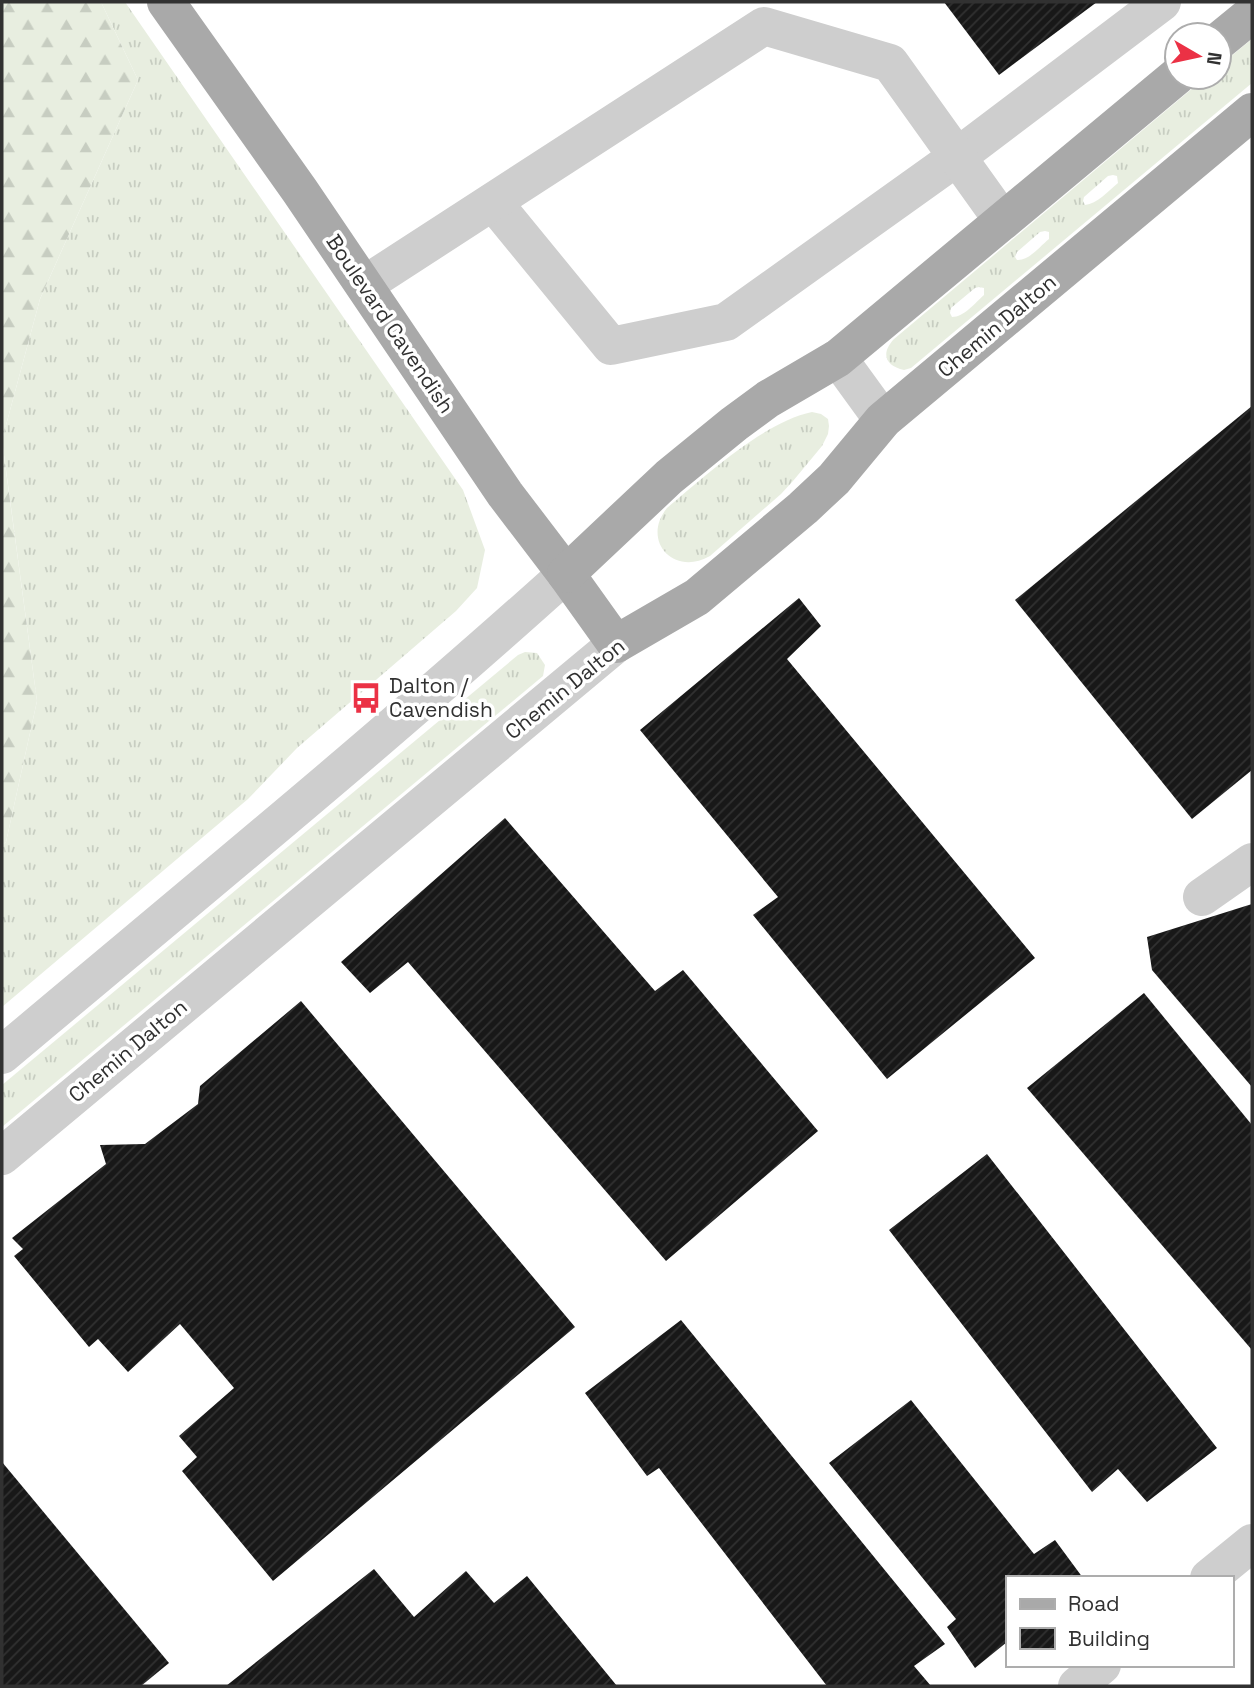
<svg xmlns="http://www.w3.org/2000/svg" width="1254" height="1688" viewBox="0 0 1254 1688" font-family="'Space Grotesk',sans-serif">
	<style>
		.grass { fill: url(#grass-tufts); fill-rule: evenodd }
		.forest { fill: url(#forest-firs) }
		.building { fill: url(#building-hatch) }
		.lines { fill: none; stroke-linecap: round; stroke-linejoin: round }
		.minor { stroke: #cecece; stroke-width: 38 }
		.major { stroke: #a9a9a9; stroke-width: 38 }
		.labels { text-anchor: middle; stroke-width: 7; stroke-linejoin: round; paint-order: stroke }
		.street-label { font-size: 21px; fill: #313131; stroke: #fff }
		.poi-label { font-size: 21px; fill: #313131; stroke: #fff; text-anchor: start }
	</style>
	<defs>
		<pattern id="grass-tufts" width="24" height="20" patternUnits="userSpaceOnUse" patternTransform="scale(1.75)"><rect width="24" height="20" fill="#e8eee0"/><path d="M3 7l-1-3M5 7V3M7 7l1-3M15 17l-1-3M17 17v-4M19 17l1-3" fill="none" stroke="#c7cdc1"/></pattern>
		<pattern id="forest-firs" width="22" height="20" patternUnits="userSpaceOnUse" patternTransform="scale(1.75)"><rect width="22" height="20" fill="#e8eee0"/><path d="M5 1l3.5 6h-7zM16 11l3.5 6h-7z" fill="#c7cdc1"/></pattern>
		<pattern id="building-hatch" width="6" height="6" patternUnits="userSpaceOnUse" patternTransform="scale(1.75)"><rect width="6" height="6" fill="#181818"/><path d="M-1 1l2-2M0 6l6-6M5 7l2-2" fill="none" stroke="#313131"/></pattern>
	</defs>
	<rect width="100%" height="100%" fill="#fff"/>
	<g class="grass">
		<path d="M101,2H125L463,490L485,550L477,588L456,611L297,748L248,799L2,1007V845L6,842L37,701L2,440L40,299L138,80Z"/>
		<path d="M1252,39V83L911,368L904,370C886,366 880,354 894,339L1206,77H1219V66ZM1113,175L1117,176L1118,183C1108,191 1097,204 1085,205L1083,201L1084,197L1108,176ZM1045,231L1049,232V239C1040,246 1029,261 1017,260L1015,257L1017,252L1040,232ZM979,287L984,288V295C975,303 964,317 952,317L950,313L951,308L975,288Z"/>
		<path d="M812,412L821,414L828,419L829,426L828,434L822,446L793,481L781,494L710,556C673,577 641,540 667,508C705,476 764,422 812,412Z"/>
		<path d="M525,652L537,653L545,665L543,676L2,1127V1085L518,655Z"/>
	</g>
	<g class="forest">
		<path d="M2,2H101L138,80L40,299L2,440Z"/>
		<path d="M2,441L37,701L6,842L2,845Z"/>
	</g>
	<g class="building">
		<path d="M944,2H1097L999,75Z"/>
		<path d="M1252,406V770L1192,819L1015,600Z"/>
		<path d="M799,598L821,626L787,659L1035,958L887,1079L753,915L778,897L640,730Z"/>
		<path d="M505,818L655,991L683,970L818,1131L666,1261L408,962L370,993L341,962Z"/>
		<path d="M1252,904V1087L1152,970L1147,937Z"/>
		<path d="M1144,993L1252,1125V1350L1027,1088Z"/>
		<path d="M301,1001L575,1327L273,1581L182,1471L197,1457L179,1436L234,1388L180,1324L128,1372L98,1339L89,1347L14,1256L23,1249L12,1238L106,1164L100,1145L145,1144L198,1104L200,1086Z"/>
		<path d="M987,1154L1217,1448L1147,1502L1118,1469L1092,1492L889,1230Z"/>
		<path d="M681,1320L945,1644L914,1666L931,1686H827L659,1468L647,1476L585,1393Z"/>
		<path d="M911,1400L1034,1554L1055,1540L1083,1578H1007V1642L975,1668L947,1627L956,1619L829,1463Z"/>
		<path d="M2,1462L169,1663L141,1686H2Z"/>
		<path d="M374,1569L414,1617L466,1571L494,1603L527,1576L617,1686H226Z"/>
	</g>
	<g class="lines">
		<g class="minor">
			<path d="M493,202L611,346L726,322L957,157L1162,2"/>
			<path d="M364,285L764,26L890,63L1003,221"/>
			<path d="M838,358L883,420"/>
			<path d="M1202,897L1252,862"/>
			<path d="M2,1055C191,896 383,739 566,574"/>
			<path d="M2,1156L616,644"/>
			<path d="M1209,1578L1252,1543"/>
			<path d="M1077,1686L1102,1665"/>
		</g>
		<g class="major">
			<path d="M166,2L300,191L505,494L566,574L616,644L697,597L803,508L834,479L883,420L1252,112"/>
			<path d="M1219,41L1252,14"/>
			<path d="M566,574L669,477L734,424L768,399L838,358L1177,76"/>
		</g>
	</g>
	<defs>
		<symbol id="bus-bare" viewBox="-9 -9 18 18"><path d="M-5-6H5V4H4V6H2V4H-2V6H-4V4H-5ZM-3.5-4V0h7V-4ZM-3.5 1.2v1.5H-2V1.2ZM2 1.2v1.5H3.5V1.2Z" fill="#eb3145" stroke="#fff" stroke-width="2.5" paint-order="stroke"/></symbol>
	</defs>
	<g fill-rule="evenodd">
		<use href="#bus-bare" x="344" y="676" width="44" height="44"/>
	</g>
	<g class="labels">
		<g class="street-label">
			<text transform="translate(390 324) rotate(56)" y="7">Boulevard Cavendish</text>
			<text transform="translate(997 326) rotate(-40)" y="7">Chemin Dalton</text>
			<text transform="translate(565 689) rotate(-39)" y="7">Chemin Dalton</text>
			<text transform="translate(128 1051) rotate(-40)" y="7">Chemin Dalton</text>
		</g>
		<g class="poi-label">
			<text x="389" y="693">Dalton /<tspan x="389" dy="24">Cavendish</tspan></text>
		</g>
	</g>
	<rect width="1254" height="1688" fill="none" stroke="#313131" stroke-width="7"/>
	<rect x="1006" y="1576" width="228" height="91" fill="#ffffff" stroke="#adadad" stroke-width="2"/>
	<rect x="1020" y="1599" width="35" height="10" fill="#a9a9a9" stroke="#adadad" stroke-width="2"/>
	<text x="1068" y="1611" font-size="21" fill="#313131">Road</text>
	<rect x="1020" y="1628" width="35" height="21" fill="url(#building-hatch)" stroke="#adadad" stroke-width="2"/>
	<text x="1068" y="1646" font-size="21" fill="#313131">Building</text>
	<g transform="translate(1198 56) rotate(99)"><circle r="33" fill="#ffffff" stroke="#adadad" stroke-width="2"/>
	<path d="M0-5L12 26L0 18L-12 26Z" fill="#eb3145"/>
	<text y="-10" font-size="19" font-weight="bold" text-anchor="middle" fill="#313131">N</text>
	</g>
</svg>
